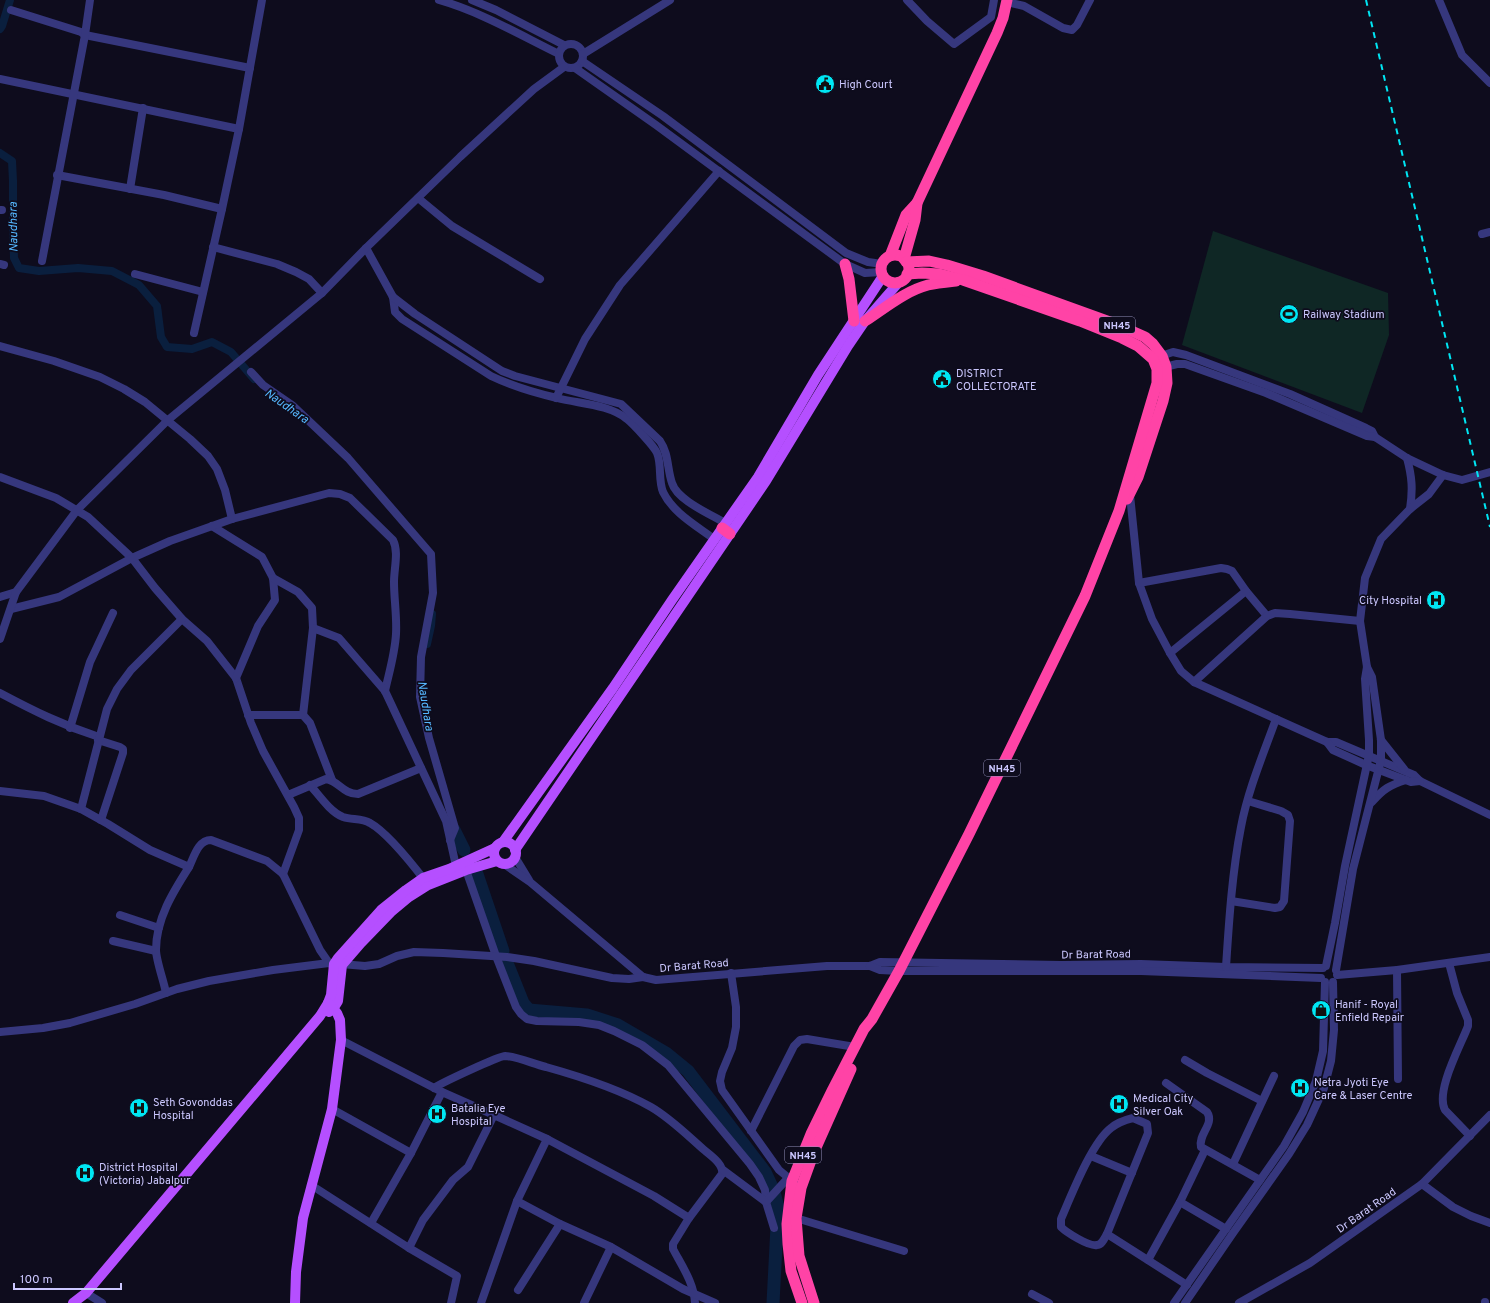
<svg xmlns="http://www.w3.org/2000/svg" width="1490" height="1303" viewBox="0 0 1490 1303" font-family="Overpass,sans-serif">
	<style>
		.green { fill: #0f2725 }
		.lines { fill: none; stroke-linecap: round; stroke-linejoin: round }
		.canal { stroke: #0a1f3e; stroke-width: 8 }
		.river { stroke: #0a1f3e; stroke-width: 13 }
		.minor { stroke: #36377d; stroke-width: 8 }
		.major { stroke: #b54fff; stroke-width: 10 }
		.highway { stroke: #ff43a6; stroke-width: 11 }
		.rail { stroke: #00e6f3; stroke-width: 2; stroke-dasharray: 6 5; stroke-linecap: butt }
		.labels { text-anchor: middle; stroke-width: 3.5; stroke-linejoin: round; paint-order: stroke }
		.shield { fill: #0e0c1d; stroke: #9390bb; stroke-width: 1 }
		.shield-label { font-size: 10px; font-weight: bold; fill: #ccc8ff }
		.poi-label { font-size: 11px; fill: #ccc8ff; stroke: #0e0c1d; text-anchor: start }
		.street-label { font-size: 11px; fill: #ccc8ff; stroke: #0e0c1d }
		.water-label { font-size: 12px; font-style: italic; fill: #56b8ff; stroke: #0e0c1d }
	</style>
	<rect width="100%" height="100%" fill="#0e0c1d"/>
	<path class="green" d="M1213,231L1388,293L1389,335L1362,413L1182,345Z"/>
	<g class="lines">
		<g class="canal">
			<path d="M0,29L2,26L10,0"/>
			<path d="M0,153L12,161L13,181V226L14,258L19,268L39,271L78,268L112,271L139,285L157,306L161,337L167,347L192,349L212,342L231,352L254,379"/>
			<path d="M427,644L431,626L432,614"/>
		</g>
		<g class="river">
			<path d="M454,830L464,850"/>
			<path d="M477,874L503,951"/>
			<path d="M507,963L523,1003L529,1010L587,1015L618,1025L666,1053L688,1071L765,1172L773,1189L778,1207L773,1303"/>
		</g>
		<g class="minor">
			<path d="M439,0C481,12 520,35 559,54"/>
			<path d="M472,0L496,10L564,45"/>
			<path d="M907,0L927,21L954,44L991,17L994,0"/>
			<path d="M1439,0L1462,55L1490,83"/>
			<path d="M1007,2L1024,6L1063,28L1072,30L1077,25L1090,0"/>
			<path d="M11,10L81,32L85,35L250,68"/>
			<circle cx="571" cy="56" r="12"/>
			<path d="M583,54L670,0"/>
			<path d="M582,61L663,116L846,253L868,262L882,264"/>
			<path d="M575,68L656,125L845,264L865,273L881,272"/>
			<path d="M0,79L239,129"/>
			<path d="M57,175L164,195L222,209"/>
			<path d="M130,189L143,108"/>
			<path d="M418,198L452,226L540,279"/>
			<path d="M0,210H2"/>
			<path d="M1482,234L1490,232"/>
			<path d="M213,247L277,264L296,272L309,279L322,293"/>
			<path d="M366,248L393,297L395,312L402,319L491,376C512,386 535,393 557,398C580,404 608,404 627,419C633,424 654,446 657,453C662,465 658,480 663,492C673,513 697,526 714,539"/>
			<path d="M42,261L85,35L90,0"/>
			<path d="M0,264L4,265"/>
			<path d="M135,274L203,292"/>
			<path d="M393,297L415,314L502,371L515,376L621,404L660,441C669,454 667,469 672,483C677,500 710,514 725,523"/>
			<path d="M194,333L222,209L239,129L262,0"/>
			<path d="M0,346L54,361L100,377L124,389L145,402L190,439L208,456L217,469L225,490L232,519"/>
			<path d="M1158,357L1173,352L1186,355L1290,394L1366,428L1372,431L1375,437"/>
			<path d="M1161,368L1177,364H1185L1266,393L1367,436L1375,437L1407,458L1443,475L1462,480L1490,472"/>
			<path d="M251,372L263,385L292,405L348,458L431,554L433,593L421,657L420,697L429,738L455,828L450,840"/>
			<path d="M556,398L585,339L620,285L719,171"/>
			<path d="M1407,458C1412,477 1413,489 1410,509"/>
			<path d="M0,477L56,498L88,517L132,558L155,588L182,619L207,641L236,678L251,723L263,751L294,807L299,818V830L283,874"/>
			<path d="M1129,494L1130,495L1139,583L1152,619L1170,653L1181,671L1194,682L1327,742H1336L1414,775L1420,781L1490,815"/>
			<path d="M212,526L262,557L273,578L275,600L258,626L236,678"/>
			<path d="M273,578L298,592L312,608L313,628"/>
			<path d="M1139,583L1221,568L1227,569L1232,571L1246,591L1267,616"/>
			<path d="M0,597L16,592L77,510L168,420L322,293L366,248L460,157L534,89L564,67"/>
			<path d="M11,609L59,597L132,558L170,541L232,519L329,493L340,494L350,498L393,540C399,552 394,568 394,582C394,599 397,616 396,634C395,653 389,673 385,691"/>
			<path d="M0,639L16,592"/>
			<path d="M1170,653L1246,591"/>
			<path d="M1194,682L1267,616L1275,613L1290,614L1360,621"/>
			<path d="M0,693C34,711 62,725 99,737"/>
			<path d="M248,715H303L310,723L332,780"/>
			<path d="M303,715L313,628L339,638L385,691L446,821L456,866"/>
			<path d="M70,728L90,662L113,613"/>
			<path d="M98,740L120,747L123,749V753L101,820"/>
			<path d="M1381,740L1404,769"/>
			<path d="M1327,742L1333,750L1366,765L1411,782L1420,781"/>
			<path d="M310,785C319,795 330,812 343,817C352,820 362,818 370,823C388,833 413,865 426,882"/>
			<path d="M0,791L44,796L81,809L108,824L150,850L189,867C194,857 198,840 211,840L267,861L283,874L320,950L329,963"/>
			<path d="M288,795L326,779C339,781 343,794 358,794L421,768"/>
			<path d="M1372,802C1383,789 1390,785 1406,780"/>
			<path d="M81,809L107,709L117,689L131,670L182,619"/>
			<path d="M515,857L529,880"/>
			<path d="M504,864L530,882L643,977L656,980L827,966H870L880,962L1061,965L1141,964L1226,967L1323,968"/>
			<path d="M466,870L496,956L516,1007L521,1014L527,1019L537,1021L579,1022L599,1025L614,1031L642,1045L668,1065L750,1164L759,1177L765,1190L766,1202L774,1228"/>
			<path d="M1231,901L1275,908L1280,907L1284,901L1290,821L1288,815L1281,811L1248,801"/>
			<path d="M120,915L159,928"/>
			<path d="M113,941L156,951"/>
			<path d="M1449,963L1457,993L1468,1020V1026C1461,1045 1435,1091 1445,1110L1470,1136"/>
			<path d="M870,966L880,970L899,971H1141L1321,978"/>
			<path d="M1326,966L1335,923L1345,866L1369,755V740L1365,679L1367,667L1360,621L1365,578L1381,539L1410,509L1429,494L1443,475"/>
			<path d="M1226,967C1229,921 1232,873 1241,827C1248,790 1263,755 1276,719"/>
			<path d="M1336,970L1353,869L1381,760V740L1372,677L1367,667"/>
			<path d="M1397,970L1398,1079"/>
			<path d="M731,973L736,1007V1027L732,1048L722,1072L720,1081L722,1090L779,1170L796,1184"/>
			<path d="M1337,975L1397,970L1490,957"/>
			<path d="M166,993C164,982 156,960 156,950C156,919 173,892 189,867"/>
			<path d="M0,1032L43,1028L70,1023L135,1004L177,989L209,981L273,970L329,963L365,966L379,964L397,956L414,952L443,953L507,957L534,961L612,978L629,979L643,977"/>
			<path d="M341,1040L442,1092L494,1115"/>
			<path d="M1185,1060L1207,1073L1262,1101"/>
			<path d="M1166,1083L1207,1112C1215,1124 1198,1134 1201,1147L1260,1180"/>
			<path d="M434,1088C441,1083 499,1056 505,1056C519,1057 533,1064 546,1067C582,1077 619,1089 651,1107C670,1118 686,1134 703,1149C710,1155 724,1164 722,1174L689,1218L673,1244V1249C682,1266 694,1283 695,1303"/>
			<path d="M332,1109L411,1153"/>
			<path d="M1133,1118L1147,1124L1148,1133L1107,1234C1105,1237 1102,1245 1097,1245C1089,1247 1066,1232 1061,1227V1219C1071,1196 1092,1142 1111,1128C1118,1122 1125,1120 1133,1118Z"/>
			<path d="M751,1131L794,1046L800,1040L807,1039L855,1047"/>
			<path d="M547,1139L654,1196L689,1218"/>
			<path d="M1091,1156L1132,1173"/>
			<path d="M1233,1164L1274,1076"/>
			<path d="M723,1170L766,1202L788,1178"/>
			<path d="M1422,1184L1453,1207L1471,1216L1490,1223"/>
			<path d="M311,1185L409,1248L423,1220L453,1180L468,1167L494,1115L547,1139L517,1201L481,1303"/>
			<path d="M517,1201L560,1224L611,1247L683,1289L715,1303"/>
			<path d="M1180,1202L1226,1229"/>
			<path d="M796,1218L904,1251"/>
			<path d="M371,1223L411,1153L442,1092"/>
			<path d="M1107,1234L1187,1285"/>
			<path d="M409,1248L457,1276L451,1303"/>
			<path d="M1148,1260L1180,1202L1205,1150"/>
			<path d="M518,1290L560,1224"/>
			<path d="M86,1293L102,1303"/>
			<path d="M1032,1294L1049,1303"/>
			<path d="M584,1303L611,1247"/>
			<path d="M1174,1303L1284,1146L1303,1112L1316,1081L1323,1051L1325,982"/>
			<path d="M1185,1303L1233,1233L1289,1154L1307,1125L1324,1088L1331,1061L1334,1030L1333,982"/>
			<path d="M1239,1303L1310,1263L1422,1184L1490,1115"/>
			<path d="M1485,1303V1302"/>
		</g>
		<g class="major">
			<path d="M503,842L613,688L672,600L758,477L818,375L883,276"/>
			<circle cx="505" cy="853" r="11"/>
			<path d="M515,850L766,481L848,346L865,321L899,282"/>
			<path d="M329,1012L333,1009L338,1001L342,965L361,943L391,912L409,897L428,885L466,870L497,861"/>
			<path d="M73,1303L86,1293L320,1016L328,1003L331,995L334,964L338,958L381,910L406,890L423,878L449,869L495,848"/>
			<path d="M295,1303L296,1272L303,1218L332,1109L341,1040L340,1020L337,1013L328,1003"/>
		</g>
		<g class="highway">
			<circle cx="895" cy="269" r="14"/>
			<path d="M890,256L906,215L917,203"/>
			<path d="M904,259L915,220L917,203L997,33L1003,18L1007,0"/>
			<path d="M906,262L929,261L947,265L983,276L1118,325L1145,337L1153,344L1162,356L1166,367L1167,383L1163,401L1138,477L1127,499"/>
			<path d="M845,264L849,279L854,321"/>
			<path d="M865,321C885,308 905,291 928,285C937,283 947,282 956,281"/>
			<path d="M722,528L730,534"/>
			<path d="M802,1303L791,1271L788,1244L787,1224L792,1181L811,1134L833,1089L864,1029L872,1019L899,971L969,834L1085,596L1119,511L1157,383V369L1153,359L1138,346L1122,338L1080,321L963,280L939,274L922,273L907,274"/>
			<path d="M814,1303L799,1256L796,1218L801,1188L814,1152L851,1069"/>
		</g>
		<path class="rail" d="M1366,0L1490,527"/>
	</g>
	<defs>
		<symbol id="civic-disc" viewBox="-11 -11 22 22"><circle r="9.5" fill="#00e6f3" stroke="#0e0c1d"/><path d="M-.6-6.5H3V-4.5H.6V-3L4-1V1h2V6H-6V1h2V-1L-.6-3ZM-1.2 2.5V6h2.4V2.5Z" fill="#111"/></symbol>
		<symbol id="stadium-disc" viewBox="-11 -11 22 22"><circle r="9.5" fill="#00e6f3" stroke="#0e0c1d"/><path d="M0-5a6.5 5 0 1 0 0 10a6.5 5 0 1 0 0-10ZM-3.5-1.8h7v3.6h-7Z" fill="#111"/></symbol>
		<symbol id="hospital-disc" viewBox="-11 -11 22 22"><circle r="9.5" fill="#00e6f3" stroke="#0e0c1d"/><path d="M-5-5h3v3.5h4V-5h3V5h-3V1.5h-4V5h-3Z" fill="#111"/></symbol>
		<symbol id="shop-disc" viewBox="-11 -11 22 22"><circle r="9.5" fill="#00e6f3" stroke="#0e0c1d"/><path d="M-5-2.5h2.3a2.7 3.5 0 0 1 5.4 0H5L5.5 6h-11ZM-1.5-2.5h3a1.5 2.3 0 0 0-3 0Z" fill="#111"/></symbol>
	</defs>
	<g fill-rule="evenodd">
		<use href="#civic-disc" x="814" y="73" width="22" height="22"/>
		<use href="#stadium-disc" x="1278" y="303" width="22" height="22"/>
		<use href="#civic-disc" x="931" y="368" width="22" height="22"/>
		<use href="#hospital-disc" x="1425" y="589" width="22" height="22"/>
		<use href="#shop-disc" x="1310" y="999" width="22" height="22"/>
		<use href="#hospital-disc" x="1289" y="1077" width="22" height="22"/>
		<use href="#hospital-disc" x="1108" y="1093" width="22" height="22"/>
		<use href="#hospital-disc" x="128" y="1097" width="22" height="22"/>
		<use href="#hospital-disc" x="426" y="1103" width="22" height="22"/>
		<use href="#hospital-disc" x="74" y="1162" width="22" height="22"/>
	</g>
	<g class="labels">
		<g class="shield">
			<rect x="1099" y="317" width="36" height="16" rx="3"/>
			<rect x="984" y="760" width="36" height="16" rx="3"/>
			<rect x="785" y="1147" width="36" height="16" rx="3"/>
		</g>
		<g class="shield-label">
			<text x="1117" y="329">NH45</text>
			<text x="1002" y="772">NH45</text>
			<text x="803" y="1159">NH45</text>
		</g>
		<g class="poi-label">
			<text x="839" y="88">High Court</text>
			<text x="1303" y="318">Railway Stadium</text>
			<text x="956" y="377">DISTRICT<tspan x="956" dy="13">COLLECTORATE</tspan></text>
			<text x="1422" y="604" text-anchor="end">City Hospital</text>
			<text x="1335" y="1008">Hanif - Royal<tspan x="1335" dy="13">Enfield Repair</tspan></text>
			<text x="1314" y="1086">Netra Jyoti Eye<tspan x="1314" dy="13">Care &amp; Laser Centre</tspan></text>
			<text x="1133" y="1102">Medical City<tspan x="1133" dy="13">Silver Oak</tspan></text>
			<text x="153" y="1106">Seth Govonddas<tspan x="153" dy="13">Hospital</tspan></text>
			<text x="451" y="1112">Batalia Eye<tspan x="451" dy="13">Hospital</tspan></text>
			<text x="99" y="1171">District Hospital<tspan x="99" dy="13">(Victoria) Jabalpur</tspan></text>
		</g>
		<g class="street-label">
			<text transform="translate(1096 954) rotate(-1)" y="4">Dr Barat Road</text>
			<text transform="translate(694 965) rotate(-5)" y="4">Dr Barat Road</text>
			<text transform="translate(1366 1210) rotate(-35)" y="4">Dr Barat Road</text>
		</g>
		<g class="water-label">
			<text transform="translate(13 227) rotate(-91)" y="4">Naudhara</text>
			<text transform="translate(287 406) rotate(35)" y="4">Naudhara</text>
			<text transform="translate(426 706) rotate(81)" y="4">Naudhara</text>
		</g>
	</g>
	<path d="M14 1283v6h107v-6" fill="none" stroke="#ccc8ff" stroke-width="2"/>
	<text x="20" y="1283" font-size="12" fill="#ccc8ff" stroke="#0e0c1d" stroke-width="3" paint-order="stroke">100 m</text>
</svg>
